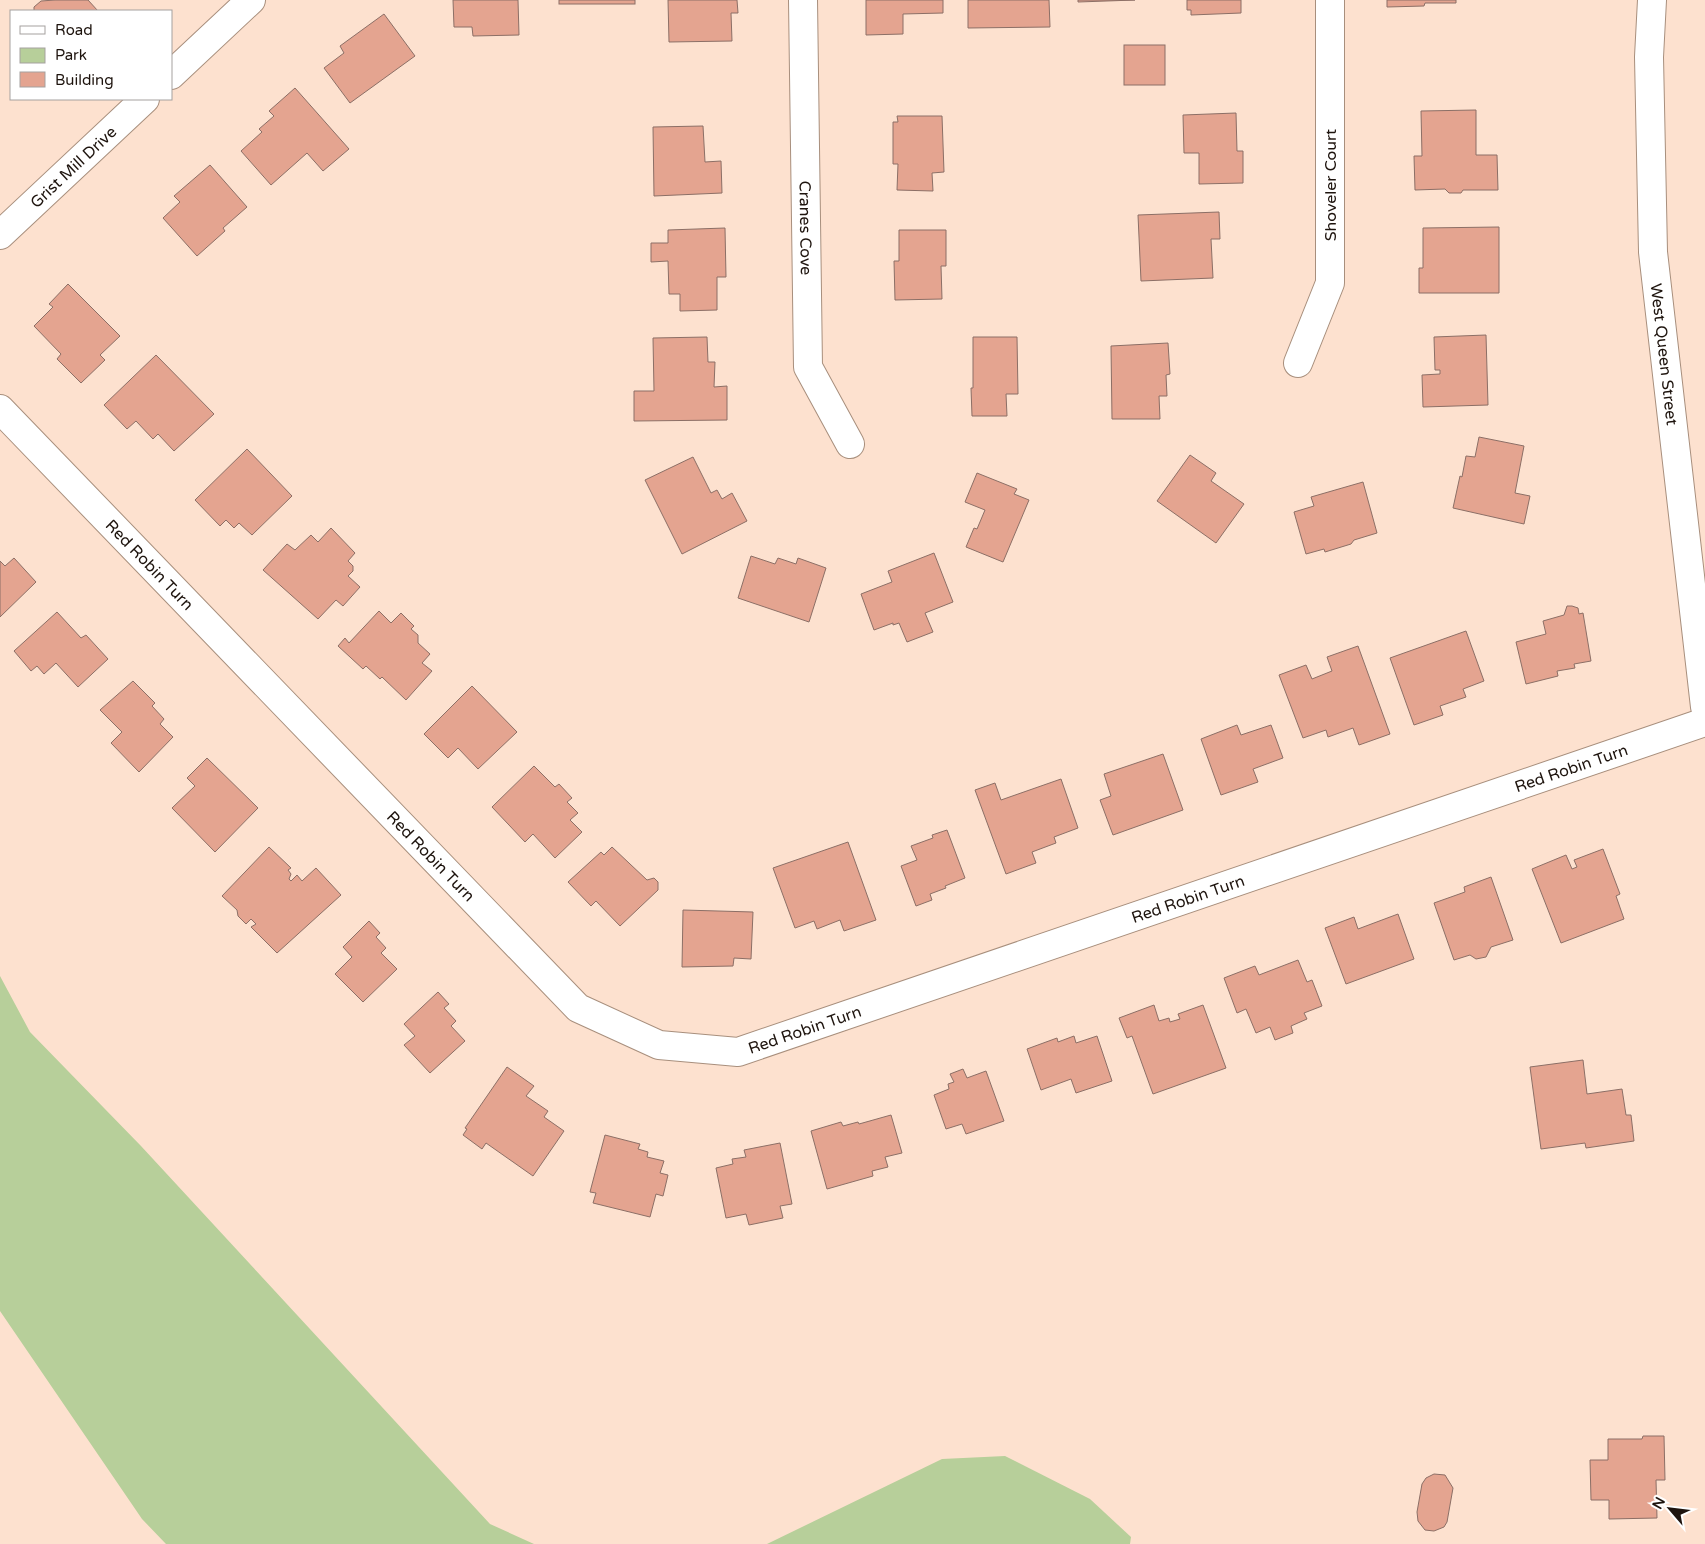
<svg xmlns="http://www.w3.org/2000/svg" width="1705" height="1544" viewBox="0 0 1705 1544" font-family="'Varela Round',sans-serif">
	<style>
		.green { fill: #b7cf9a }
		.building { fill: #e4a490; stroke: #8c6f66 }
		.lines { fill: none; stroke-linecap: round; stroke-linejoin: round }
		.street-casing { stroke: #a88f7d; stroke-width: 30 }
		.secondary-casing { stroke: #a88f7d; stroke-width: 30 }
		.street { stroke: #fff; stroke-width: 28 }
		.secondary { stroke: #fff; stroke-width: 28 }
		.labels { text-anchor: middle; stroke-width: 4; stroke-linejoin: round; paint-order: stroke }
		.street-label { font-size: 16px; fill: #1e140e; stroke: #fff }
	</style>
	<rect width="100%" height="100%" fill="#fde1cf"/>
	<g class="green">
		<path d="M0,976L30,1032L141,1146L490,1524L534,1544H166L142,1519L0,1311Z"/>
		<path d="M1005,1456L1090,1499L1131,1537L1130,1544H767L942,1459Z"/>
	</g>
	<g class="building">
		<path d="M55,0H88L98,11H34V7L41,1Z"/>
		<path d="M453,0H518L519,35L473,36L472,27H454Z"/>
		<rect x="559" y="0" width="76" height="4"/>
		<path d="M668,0H737L738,13H731L732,41L669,42Z"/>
		<path d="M866,0H943V13L903,14V34L866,35Z"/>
		<path d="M968,0H1049L1050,27L968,28Z"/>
		<path d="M1078,0H1135L1078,2Z"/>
		<path d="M1187,0H1241V13L1191,15V10H1187Z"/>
		<path d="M1387,0H1456V3H1425L1424,6L1387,7Z"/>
		<path d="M384,14L415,56L350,103L324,68L344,53L340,46Z"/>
		<rect x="1124" y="45" width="41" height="40"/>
		<path d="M295,88L349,149L323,171L307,153L271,185L241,151L262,132L259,129L274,116L269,111Z"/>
		<path d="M1476,110V155H1497L1498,190H1463L1461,193H1449L1445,189L1415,190L1414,156H1422L1421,111Z"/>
		<path d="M1236,113L1237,151H1243V183L1199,184V153H1184L1183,115Z"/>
		<path d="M897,116H942L944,172L932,173L933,191L897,190L898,164H893V122H898Z"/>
		<path d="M703,126L705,162L721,161L722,193L654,196L653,127Z"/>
		<path d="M210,165L247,207L223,228L225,231L197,256L163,218L180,202L174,196Z"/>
		<path d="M1219,212L1220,239H1211L1213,278L1141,281L1138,215Z"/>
		<path d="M1499,227V293H1419V268H1423V228Z"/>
		<path d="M725,228L726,277H717V310L680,311V294H669L668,261L651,262V243H668V230Z"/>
		<path d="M899,230H946V266H941L942,299L895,300L894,261H899Z"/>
		<path d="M68,284L120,336L100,355L105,360L81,383L57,359L61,354L34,326L53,307L49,304Z"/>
		<path d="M1486,335L1488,405L1423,407L1422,375L1440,374V370H1435L1434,337Z"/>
		<path d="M707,337L708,362H715L714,387L727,386V420L634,421V391H654L653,338Z"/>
		<path d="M973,337H1017L1018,394H1006L1007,416H972L971,388H973Z"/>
		<path d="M1168,343L1170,374L1166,375L1167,396H1159L1160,419H1112L1111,346Z"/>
		<path d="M156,355L214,414L174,451L158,434L153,439L136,421L127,429L104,405Z"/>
		<path d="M1479,437L1524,446L1515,493L1530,496L1524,524L1453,508L1460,476L1462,477L1466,456L1475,457Z"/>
		<path d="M247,449L292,496L252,535L239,523L234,528L226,520L220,526L195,500Z"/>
		<path d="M1190,455L1216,473L1211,481L1244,504L1216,543L1157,501Z"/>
		<path d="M693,457L711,493L717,490L722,499L732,493L747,521L682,554L645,480Z"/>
		<path d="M977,473L1017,489L1014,494L1029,500L1003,562L966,547L974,528L977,529L985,510L965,502Z"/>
		<path d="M1363,482L1377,533L1354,540L1351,544L1325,552L1324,549L1306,554L1294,512L1314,506L1311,497Z"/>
		<path d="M331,528L355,553L348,561L353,566V571L348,576L360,587L343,606L336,600L318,619L263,570L287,544L295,550L311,535L318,542Z"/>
		<path d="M934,553L953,602L925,613L933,632L907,642L899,623L893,625V623L874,630L861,594L892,582L888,571Z"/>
		<path d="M751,556L775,564L778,558L796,564L798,558L826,568L809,622L738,598Z"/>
		<path d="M14,558L36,582L0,617V561L5,566Z"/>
		<path d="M1567,606H1572L1578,608L1579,614L1583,613L1591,661L1574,664L1575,668L1557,671L1558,676L1526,684L1516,642L1546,634L1543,621L1564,615Z"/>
		<path d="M379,611L391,623L401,613L414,626L411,629L418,635V643L430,654L422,663L432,671L406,700L382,677L380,679L366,666L363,669L338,646L345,638L349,643Z"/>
		<path d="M57,612L81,638L86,635L108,659L78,687L56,663L44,674L37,666L31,671L14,651Z"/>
		<path d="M1466,631L1484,681L1463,689L1466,697L1440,706L1443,715L1414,725L1390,658Z"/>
		<path d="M1358,646L1390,734L1359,745L1353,728L1328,737L1326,730L1303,738L1279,675L1306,665L1312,679L1332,671L1327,657Z"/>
		<path d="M133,681L155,703L152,706L164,719L160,724L173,737L139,772L111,743L122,732L100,710Z"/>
		<path d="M472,686L517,732L478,769L458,748L448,758L424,734Z"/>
		<path d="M1237,725L1241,735L1271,725L1283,758L1253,769L1258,782L1221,795L1201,739Z"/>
		<path d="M1163,754L1183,810L1113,835L1100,800L1111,796L1104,774Z"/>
		<path d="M207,758L258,808L215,852L172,808L195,786L187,778Z"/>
		<path d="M534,766L555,787L559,784L572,798L567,802L578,813L570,820L582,832L555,858L533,834L525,842L492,807Z"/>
		<path d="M1061,779L1078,828L1054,837L1056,843L1032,852L1036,863L1006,874L975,790L995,783L1001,800Z"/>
		<path d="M947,830L965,878L945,886L946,888L930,894L932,900L916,906L901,866L917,860L911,846L933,838L932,835Z"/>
		<path d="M848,842L876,920L844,931L840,920L817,929L814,921L795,928L773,868Z"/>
		<path d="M269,847L291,868L288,870L291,874L289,879L291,881L297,875L302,881L316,868L341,895L277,953L251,927L256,924L251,919L246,924L238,916L237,910L222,896Z"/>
		<path d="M612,847L647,880L654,878L658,882V890L620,926L596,901L591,906L568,882L601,852L604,855Z"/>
		<path d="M1603,849L1620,894L1616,896L1624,919L1561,943L1532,869L1566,855L1572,869L1577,867L1574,860Z"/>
		<path d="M1491,877L1513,940L1491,947L1486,957L1476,959L1470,955L1454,960L1434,903L1465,892L1464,887Z"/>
		<path d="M683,910L753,912L751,959L734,958L733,966L682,967Z"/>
		<path d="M1398,914L1414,959L1346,984L1325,928L1354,917L1358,929Z"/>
		<path d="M369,921L380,933L376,937L386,948L381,953L397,969L363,1002L335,974L352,957L343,947Z"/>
		<path d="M1298,960L1307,982L1312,980L1322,1006L1304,1013L1307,1019L1291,1026L1293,1033L1275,1040L1270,1027L1256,1033L1246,1009L1237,1013L1224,978L1255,966L1259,975Z"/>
		<path d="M438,992L449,1004L444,1008L456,1021L451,1026L465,1041L430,1073L404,1045L415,1036L404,1024Z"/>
		<path d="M1154,1005L1159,1021L1169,1018L1170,1022L1180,1019L1178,1014L1203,1005L1226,1068L1153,1094L1132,1036L1127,1038L1119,1018Z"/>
		<path d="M1074,1036L1076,1043L1097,1036L1112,1081L1076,1093L1071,1079L1041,1090L1027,1049L1057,1038L1058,1042Z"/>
		<path d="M1583,1060L1587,1094L1622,1089L1626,1115H1631L1634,1141L1586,1148L1585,1143L1541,1149L1530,1067Z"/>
		<path d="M507,1067L534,1086L526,1096L548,1111L544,1117L564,1131L533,1176L486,1143L482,1149L463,1135L467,1129L465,1128Z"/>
		<path d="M963,1069L967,1078L986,1071L1004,1121L966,1134L962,1124L946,1129L934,1095L949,1089L948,1084L954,1082L950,1074Z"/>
		<path d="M891,1115L902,1153L885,1157L888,1167L872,1171L873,1176L827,1189L811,1131L841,1122L843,1126L858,1122L859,1124Z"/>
		<path d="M605,1135L640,1144L638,1149L648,1152L647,1157L664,1161L660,1173L668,1175L663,1196L656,1194L650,1217L593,1203L596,1193L590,1192Z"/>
		<path d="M780,1143L792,1204L780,1206L783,1218L749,1225L746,1214L726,1218L716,1168L733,1164L732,1159L746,1157L744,1150Z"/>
		<path d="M1643,1436H1664L1665,1480H1656L1657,1518L1609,1519V1500H1591L1590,1460H1608V1439H1642Z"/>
		<path d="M1434,1474L1445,1475L1453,1488L1447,1522L1444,1527L1434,1531L1425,1530L1418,1521L1417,1512L1422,1484L1426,1478Z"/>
	</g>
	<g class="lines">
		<defs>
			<g id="street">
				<path id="s1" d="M803,0L808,367L850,444"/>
				<path d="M171,75L251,0"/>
				<path id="s2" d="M0,235L145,99"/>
				<path d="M1298,363L1330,283V0"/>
				<path id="s3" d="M0,409L578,1008L659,1045L738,1052L1705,722"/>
			</g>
			<g id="secondary">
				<path id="s4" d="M1652,0L1649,57L1653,252L1705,707"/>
			</g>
		</defs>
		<use href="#street" class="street-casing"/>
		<use href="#secondary" class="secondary-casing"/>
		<use href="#street" class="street"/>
		<use href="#secondary" class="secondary"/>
	</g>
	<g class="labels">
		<g class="street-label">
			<text dy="6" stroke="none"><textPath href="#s2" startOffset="100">Grist Mill Drive</textPath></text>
			<text transform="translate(1330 185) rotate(-90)" y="6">Shoveler Court</text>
			<text dy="6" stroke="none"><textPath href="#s1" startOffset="228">Cranes Cove</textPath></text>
			<text dy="6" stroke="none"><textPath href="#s4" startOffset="355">West Queen Street</textPath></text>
			<text dy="6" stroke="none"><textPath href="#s3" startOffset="216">Red Robin Turn</textPath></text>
			<text dy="6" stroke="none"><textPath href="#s3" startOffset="1881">Red Robin Turn</textPath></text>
			<text dy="6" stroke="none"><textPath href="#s3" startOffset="621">Red Robin Turn</textPath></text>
			<text dy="6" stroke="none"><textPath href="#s3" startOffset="1476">Red Robin Turn</textPath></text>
			<text dy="6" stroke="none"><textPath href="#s3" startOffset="1071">Red Robin Turn</textPath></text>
		</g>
	</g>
	<rect x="10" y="10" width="162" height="90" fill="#ffffff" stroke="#a5a19f"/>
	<rect x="20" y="26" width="25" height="8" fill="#ffffff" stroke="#a5a19f"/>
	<text x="55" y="35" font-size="15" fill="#1e140e">Road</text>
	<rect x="20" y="48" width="25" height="15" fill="#b7cf9a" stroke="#a5a19f"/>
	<text x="55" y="60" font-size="15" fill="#1e140e">Park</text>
	<rect x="20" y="72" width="25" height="15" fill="#e4a490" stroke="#a5a19f"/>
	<text x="55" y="85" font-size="15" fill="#1e140e">Building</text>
	<g transform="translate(1670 1509) rotate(298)" stroke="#ffffff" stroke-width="4" paint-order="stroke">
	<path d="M0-4L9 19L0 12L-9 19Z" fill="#1e140e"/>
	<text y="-8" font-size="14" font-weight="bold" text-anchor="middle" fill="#1e140e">N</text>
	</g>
</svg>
